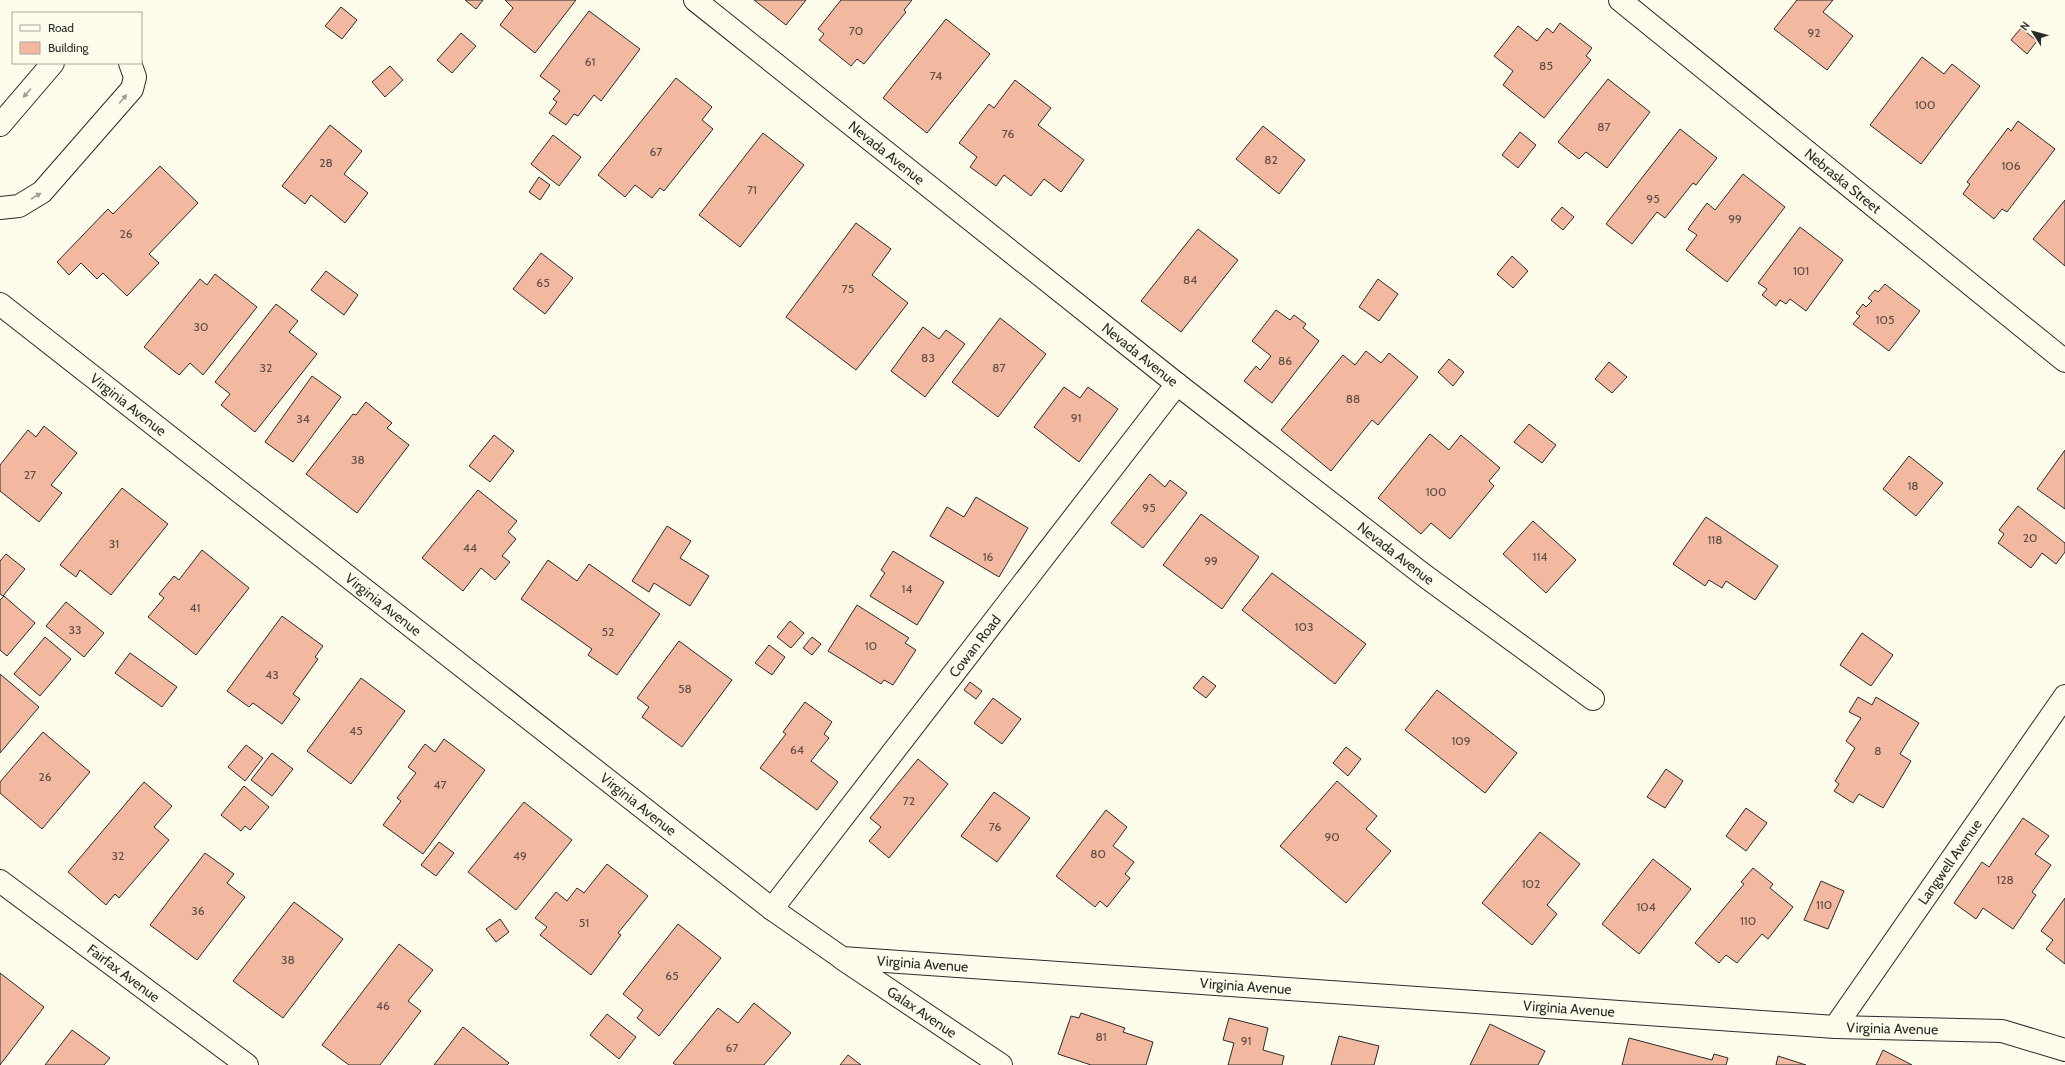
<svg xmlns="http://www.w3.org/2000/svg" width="2065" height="1065" viewBox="0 0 2065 1065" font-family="Cabin,sans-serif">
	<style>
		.building { fill: #f2b8a0; stroke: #2b2b2b }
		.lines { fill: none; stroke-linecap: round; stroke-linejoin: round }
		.minor-casing { stroke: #2b2b2b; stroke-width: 24 }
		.minor { stroke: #fdfbea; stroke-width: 22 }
		.oneway { fill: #9e9d94 }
		.labels { text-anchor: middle; stroke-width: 3; stroke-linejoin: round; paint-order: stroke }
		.number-label { font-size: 12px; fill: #5d4e48 }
		.street-label { font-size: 14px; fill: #2b2b2b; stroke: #fdfbea }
	</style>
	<rect width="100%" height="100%" fill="#fdfbea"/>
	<g class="building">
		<path d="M465,0H483L476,9Z"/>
		<path d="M505,0H576L535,53L500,25L513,8Z"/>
		<path d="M754,0H806L786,25Z"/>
		<path d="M841,0H912L904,10L906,12L864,64L857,59L851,66L819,40L824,34L818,29Z"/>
		<path d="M1797,0H1833L1823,12L1853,36L1827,70L1774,29Z"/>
		<path d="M341,7L357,20L342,39L325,26Z"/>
		<path d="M589,11L640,49L601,101L594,95L578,116L574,114L566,125L549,113L557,102L553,99L560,91L540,76Z"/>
		<path d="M946,19L990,54L927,133L883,98Z"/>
		<path d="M1560,23L1592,48L1586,56L1591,60L1544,118L1503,85L1513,71L1494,56L1518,26L1537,41L1547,28L1553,33Z"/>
		<path d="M2021,28L2037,41L2027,54L2011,40Z"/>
		<path d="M461,33L476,46L452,73L437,60Z"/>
		<path d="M1922,57L1944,74L1952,64L1980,86L1921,164L1870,125Z"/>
		<path d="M390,66L403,80L385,97L372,82Z"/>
		<path d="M676,78L712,107L702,120L713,129L664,191L660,188L652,198L635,185L625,197L598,175Z"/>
		<path d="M1608,79L1650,112L1607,168L1586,152L1579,159L1558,142Z"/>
		<path d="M1015,80L1051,108L1038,125L1084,160L1061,192L1044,179L1031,196L1004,175L996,186L970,167L977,157L959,143L989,104L994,108Z"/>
		<path d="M2018,121L2055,149L2007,212L2002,209L1994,219L1963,194L1970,184L1967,182L2008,128L2011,131Z"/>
		<path d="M330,125L362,151L344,174L368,193L345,223L311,195L305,204L282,186Z"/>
		<path d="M1263,126L1305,160L1279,194L1236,159Z"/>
		<path d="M1680,129L1717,158L1696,185L1693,183L1665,218L1657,212L1632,244L1606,224Z"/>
		<path d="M1520,132L1536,145L1518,168L1502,155Z"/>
		<path d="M763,133L804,165L740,247L699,215Z"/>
		<path d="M553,135L581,157L559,186L531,164Z"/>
		<path d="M160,166L198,203L149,254L159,263L127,296L103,273L97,279L81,263L69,275L57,262L108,209L113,214Z"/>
		<path d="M1743,174L1785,207L1727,282L1686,250L1697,235L1688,229L1707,203L1715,210Z"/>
		<path d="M539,177L550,185L540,200L529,192Z"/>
		<path d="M2065,200V266L2033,239Z"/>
		<path d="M1562,207L1574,217L1563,230L1551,220Z"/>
		<path d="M856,223L891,249L872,275L908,303L856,370L786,317Z"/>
		<path d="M1800,227L1843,260L1806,311L1790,299L1786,304L1780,300L1776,306L1762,295L1767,289L1758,283Z"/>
		<path d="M1198,229L1238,260L1181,332L1141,301Z"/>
		<path d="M541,253L573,278L545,314L513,289Z"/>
		<path d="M1512,256L1528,271L1513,288L1497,274Z"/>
		<path d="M326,271L358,295L344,315L311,290Z"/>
		<path d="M215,274L257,307L203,375L190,363L179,375L144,347L200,279L207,285Z"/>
		<path d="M1378,279L1398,294L1379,321L1359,307Z"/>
		<path d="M1885,284L1920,311L1889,351L1853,324L1860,316L1856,313L1863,304L1866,307L1872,301L1868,298L1875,290L1878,292Z"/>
		<path d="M276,304L298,321L289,332L317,354L255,432L221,405L230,394L215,382Z"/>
		<path d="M1276,310L1290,320L1294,315L1306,324L1303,328L1319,341L1272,403L1244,381L1256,366L1260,370L1271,356L1252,341Z"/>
		<path d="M1000,318L1046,354L998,417L952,382Z"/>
		<path d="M923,327L939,339L946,330L965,344L925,397L891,371Z"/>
		<path d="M1366,351L1381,363L1389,353L1418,377L1378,425L1372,420L1331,471L1281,430L1343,355L1355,365Z"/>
		<path d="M1449,359L1464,372L1453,386L1438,372Z"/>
		<path d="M1609,362L1627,377L1612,393L1595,379Z"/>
		<path d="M312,376L341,397L293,462L265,442Z"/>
		<path d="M1064,387L1080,398L1088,387L1118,409L1079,462L1034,427Z"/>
		<path d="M366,402L392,423L387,428L409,445L357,513L306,474L353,414L356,415Z"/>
		<path d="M1529,424L1556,445L1542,463L1514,442Z"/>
		<path d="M44,426L77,453L51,485L62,493L39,522L0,491V465L28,430L36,437Z"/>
		<path d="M1430,434L1449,450L1461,435L1500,468L1489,481L1494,486L1450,539L1431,523L1421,534L1378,498Z"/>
		<path d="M494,435L514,451L490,482L469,466Z"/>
		<path d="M2065,450V509L2037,489Z"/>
		<path d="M1909,456L1943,483L1916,516L1883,489Z"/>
		<path d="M1150,474L1165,487L1170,480L1187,493L1143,548L1111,523Z"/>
		<path d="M122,488L168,524L111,595L80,570L76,577L60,565Z"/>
		<path d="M478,490L517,521L508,532L516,539L502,556L510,562L495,580L481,568L463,591L422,558Z"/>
		<path d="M976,497L1028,528L999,577L930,536L947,507L964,517Z"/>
		<path d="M2018,506L2065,543V552L2056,564L2042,553L2031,568L1998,543L2004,534L1999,530Z"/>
		<path d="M1201,514L1259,557L1222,609L1163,565Z"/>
		<path d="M1706,517L1778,566L1755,600L1726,581L1722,588L1709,580L1705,586L1673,564Z"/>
		<path d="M1533,521L1576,560L1546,593L1503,554Z"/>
		<path d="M667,526L691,541L680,558L709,576L690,606L654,583L649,592L632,581Z"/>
		<path d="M202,550L249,588L196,655L148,617L164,598L159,594L174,576L179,580Z"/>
		<path d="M893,551L944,582L917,625L870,596L885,573L881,570Z"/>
		<path d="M6,554L25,569L3,596L0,594V561Z"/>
		<path d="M548,560L577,581L589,564L660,614L617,675L588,655L592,649L521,599Z"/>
		<path d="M1272,573L1366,644L1335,684L1242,610Z"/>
		<path d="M4,596L35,623L7,656L0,650V600Z"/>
		<path d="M66,602L104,633L84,657L46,626Z"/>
		<path d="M857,605L909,638L905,643L916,650L893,685L884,680L881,684L828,651Z"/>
		<path d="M282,616L323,646L315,657L318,659L293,694L300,699L282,724L253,703L249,707L227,691Z"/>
		<path d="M790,621L804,633L791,648L777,637Z"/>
		<path d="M1862,633L1893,655L1871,686L1840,665Z"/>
		<path d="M45,637L71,659L40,696L14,674Z"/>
		<path d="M812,637L821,644L812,655L803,648Z"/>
		<path d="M679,641L732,680L682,747L642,717L649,707L637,698Z"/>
		<path d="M769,645L785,657L772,675L755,663Z"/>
		<path d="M130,653L177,687L162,707L115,673Z"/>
		<path d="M0,674L39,707L0,753Z"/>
		<path d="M1203,676L1216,686L1206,698L1193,688Z"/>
		<path d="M361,678L405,711L351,784L307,751Z"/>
		<path d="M970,682L982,691L976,699L964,690Z"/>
		<path d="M1437,690L1517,753L1485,793L1405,730Z"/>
		<path d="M1858,697L1872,705L1876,697L1919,723L1900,754L1911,761L1883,808L1859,794L1853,803L1834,791L1839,784L1835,781L1855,748L1846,741L1861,718L1849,712Z"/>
		<path d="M993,698L1021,719L1002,744L974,723Z"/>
		<path d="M805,702L832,722L824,734L829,738L811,761L838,782L817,810L760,768L786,734L783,732Z"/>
		<path d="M43,732L90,772L42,829L0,793V782Z"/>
		<path d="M444,739L485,770L423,854L383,825L401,801L397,798L416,773L408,767L425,744L435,752Z"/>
		<path d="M246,745L263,758L245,781L228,767Z"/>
		<path d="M1346,747L1361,759L1348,776L1333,763Z"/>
		<path d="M272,753L293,769L272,796L251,780Z"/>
		<path d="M918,759L948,784L889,858L869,841L881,827L870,818Z"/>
		<path d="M1666,769L1683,781L1665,808L1647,797Z"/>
		<path d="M1337,781L1377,816L1366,829L1391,851L1346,903L1280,846Z"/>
		<path d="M144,782L172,806L154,827L169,840L119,898L115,894L106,905L68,872Z"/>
		<path d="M244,786L269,807L250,830L245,826L241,831L221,815Z"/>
		<path d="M994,792L1030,818L997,862L961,836Z"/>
		<path d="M524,802L572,840L516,910L468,872Z"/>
		<path d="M1746,808L1767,823L1746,851L1726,836Z"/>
		<path d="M1106,810L1127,827L1113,846L1134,862L1125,874L1130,878L1107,907L1100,901L1095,907L1056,876Z"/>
		<path d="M2023,818L2049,836L2035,854L2051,865L2032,892L2036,895L2013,929L1983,908L1976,919L1954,903L1982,862L1989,867Z"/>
		<path d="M1540,832L1580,864L1547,905L1557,914L1532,945L1482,903Z"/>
		<path d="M439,842L454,853L436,876L421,865Z"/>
		<path d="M205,853L234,874L227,883L245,897L197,960L150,925Z"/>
		<path d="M1653,859L1691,889L1639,954L1602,924Z"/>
		<path d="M607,864L648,896L618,933L621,935L591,975L540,935L547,927L535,918L556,892L567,901L577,888L584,893Z"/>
		<path d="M1753,868L1773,884L1770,888L1793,907L1768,939L1762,934L1737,963L1726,955L1719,963L1695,943L1744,884L1741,882Z"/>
		<path d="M1821,881L1844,891L1828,929L1804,920Z"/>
		<path d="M2065,898V964L2046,949L2053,940L2041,931Z"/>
		<path d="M294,902L343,939L283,1018L233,981Z"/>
		<path d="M500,919L509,932L496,942L486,929Z"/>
		<path d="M678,924L721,958L659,1036L637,1018L643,1010L623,994Z"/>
		<path d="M399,944L433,970L408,1001L421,1011L380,1065H349L322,1045Z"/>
		<path d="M0,973L44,1007L0,1065Z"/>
		<path d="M754,1003L791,1033L764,1065H676L673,1063L718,1008L738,1023Z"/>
		<path d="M1081,1013L1125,1028L1123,1032L1153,1042L1146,1065H1091L1058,1054L1071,1016L1079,1018Z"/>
		<path d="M607,1014L636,1037L619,1059L590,1035Z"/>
		<path d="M1229,1018L1268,1028L1263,1050L1284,1056L1282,1065H1228L1234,1043L1223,1040Z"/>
		<path d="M1490,1024L1545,1051L1538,1065H1470Z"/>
		<path d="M463,1027L509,1063L507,1065H434Z"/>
		<path d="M72,1030L110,1058L104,1065H45Z"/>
		<path d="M1339,1036L1379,1046L1374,1065H1331Z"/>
		<path d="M1629,1038L1712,1060L1714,1054L1728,1058L1726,1065H1622Z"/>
		<path d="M1883,1050L1912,1065H1876Z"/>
		<path d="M848,1055L861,1065H840Z"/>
		<path d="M1778,1056L1806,1065H1776Z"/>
	</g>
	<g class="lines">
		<defs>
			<g id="minor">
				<path id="s1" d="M695,0L1177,384L1425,576L1593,699"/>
				<path id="s2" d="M1620,0L2065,361"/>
				<path d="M0,125L53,63"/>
				<path d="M0,208L19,206L42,192L132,89L135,77L130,63"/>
				<path id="s3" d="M0,304L772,909L842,958L1835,1027L2002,1031L2065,1050"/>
				<path id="s4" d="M0,881L247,1065"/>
				<path id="s5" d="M772,909L1177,384"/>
				<path id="s6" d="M843,959L1001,1065"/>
				<path id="s7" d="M1835,1027L2065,696"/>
			</g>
		</defs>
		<use href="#minor" class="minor-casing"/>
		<use href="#minor" class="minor"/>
	</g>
	<defs><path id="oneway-solid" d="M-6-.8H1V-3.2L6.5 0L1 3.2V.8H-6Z"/></defs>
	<g class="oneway">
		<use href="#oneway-solid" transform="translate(27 93) rotate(131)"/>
		<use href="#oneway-solid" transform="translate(123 99) rotate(-49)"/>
		<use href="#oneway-solid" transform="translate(36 196) rotate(-31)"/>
	</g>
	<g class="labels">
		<g class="number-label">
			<text x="856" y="35">70</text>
			<text x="1814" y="37">92</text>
			<text x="590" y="66">61</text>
			<text x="1546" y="70">85</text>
			<text x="936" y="80">74</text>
			<text x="1925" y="109">100</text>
			<text x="1604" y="131">87</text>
			<text x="1008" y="138">76</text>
			<text x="656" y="156">67</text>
			<text x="1271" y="164">82</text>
			<text x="326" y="167">28</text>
			<text x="2011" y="170">106</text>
			<text x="752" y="194">71</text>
			<text x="1653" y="203">95</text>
			<text x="1735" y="223">99</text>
			<text x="126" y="238">26</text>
			<text x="1801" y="275">101</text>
			<text x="1190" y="284">84</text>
			<text x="543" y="287">65</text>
			<text x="848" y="293">75</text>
			<text x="1885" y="324">105</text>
			<text x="201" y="331">30</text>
			<text x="928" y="362">83</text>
			<text x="1285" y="365">86</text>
			<text x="266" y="372">32</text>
			<text x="999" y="372">87</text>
			<text x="1353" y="403">88</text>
			<text x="1076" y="422">91</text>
			<text x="303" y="423">34</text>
			<text x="358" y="464">38</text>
			<text x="30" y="479">27</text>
			<text x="1913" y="490">18</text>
			<text x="1436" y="496">100</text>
			<text x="1149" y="512">95</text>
			<text x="2030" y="542">20</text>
			<text x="1715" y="544">118</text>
			<text x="114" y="548">31</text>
			<text x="470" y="552">44</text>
			<text x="988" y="561">16</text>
			<text x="1540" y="561">114</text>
			<text x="1211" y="565">99</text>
			<text x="907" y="593">14</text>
			<text x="195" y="612">41</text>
			<text x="1304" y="631">103</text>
			<text x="75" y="634">33</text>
			<text x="608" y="636">52</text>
			<text x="871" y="650">10</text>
			<text x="272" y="679">43</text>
			<text x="685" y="693">58</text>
			<text x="356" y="735">45</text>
			<text x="1461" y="745">109</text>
			<text x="797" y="754">64</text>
			<text x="1878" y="755">8</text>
			<text x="45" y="781">26</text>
			<text x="440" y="789">47</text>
			<text x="909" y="805">72</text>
			<text x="995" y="831">76</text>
			<text x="1332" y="841">90</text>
			<text x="1098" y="858">80</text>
			<text x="118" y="860">32</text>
			<text x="520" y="860">49</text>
			<text x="2005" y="884">128</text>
			<text x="1531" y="888">102</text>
			<text x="1824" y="909">110</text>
			<text x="1646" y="911">104</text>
			<text x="198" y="915">36</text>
			<text x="1748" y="925">110</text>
			<text x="584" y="927">51</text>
			<text x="288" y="964">38</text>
			<text x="672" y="980">65</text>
			<text x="383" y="1010">46</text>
			<text x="1101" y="1041">81</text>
			<text x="1246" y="1045">91</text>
			<text x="732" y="1052">67</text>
		</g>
		<g class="street-label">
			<text dy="5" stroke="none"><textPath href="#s1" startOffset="245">Nevada Avenue</textPath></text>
			<text dy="5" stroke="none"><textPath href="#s2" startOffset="287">Nebraska Street</textPath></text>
			<text dy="5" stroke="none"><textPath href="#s1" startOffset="569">Nevada Avenue</textPath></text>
			<text dy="5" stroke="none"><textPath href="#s3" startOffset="163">Virginia Avenue</textPath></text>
			<text dy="5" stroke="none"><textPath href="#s1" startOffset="893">Nevada Avenue</textPath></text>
			<text dy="5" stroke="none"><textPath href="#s3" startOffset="487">Virginia Avenue</textPath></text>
			<text dy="5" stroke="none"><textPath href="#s5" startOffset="332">Cowan Road</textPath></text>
			<text dy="5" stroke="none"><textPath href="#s3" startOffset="811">Virginia Avenue</textPath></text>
			<text dy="5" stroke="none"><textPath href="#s7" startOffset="201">Langwell Avenue</textPath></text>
			<text dy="5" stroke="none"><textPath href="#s3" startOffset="1147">Virginia Avenue</textPath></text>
			<text dy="5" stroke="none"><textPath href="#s4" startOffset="154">Fairfax Avenue</textPath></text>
			<text dy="5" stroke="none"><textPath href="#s3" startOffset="1471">Virginia Avenue</textPath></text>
			<text dy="5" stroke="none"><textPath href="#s3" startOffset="1795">Virginia Avenue</textPath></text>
			<text dy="5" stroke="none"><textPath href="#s6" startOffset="95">Galax Avenue</textPath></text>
			<text dy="5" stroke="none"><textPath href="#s3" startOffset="2119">Virginia Avenue</textPath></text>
		</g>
	</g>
	<rect x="12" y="12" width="130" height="52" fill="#fdfbea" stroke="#a9a89e"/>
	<rect x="20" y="25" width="20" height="6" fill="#fdfbea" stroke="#a9a89e"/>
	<text x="48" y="32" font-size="12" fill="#2b2b2b">Road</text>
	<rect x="20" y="42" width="20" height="12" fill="#f2b8a0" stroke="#a9a89e"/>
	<text x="48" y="52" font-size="12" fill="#2b2b2b">Building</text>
	<g transform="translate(2033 32) rotate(306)" stroke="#fdfbea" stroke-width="3" paint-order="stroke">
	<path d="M0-3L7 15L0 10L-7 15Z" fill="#2b2b2b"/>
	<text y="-6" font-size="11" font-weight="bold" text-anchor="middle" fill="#2b2b2b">N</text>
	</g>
</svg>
